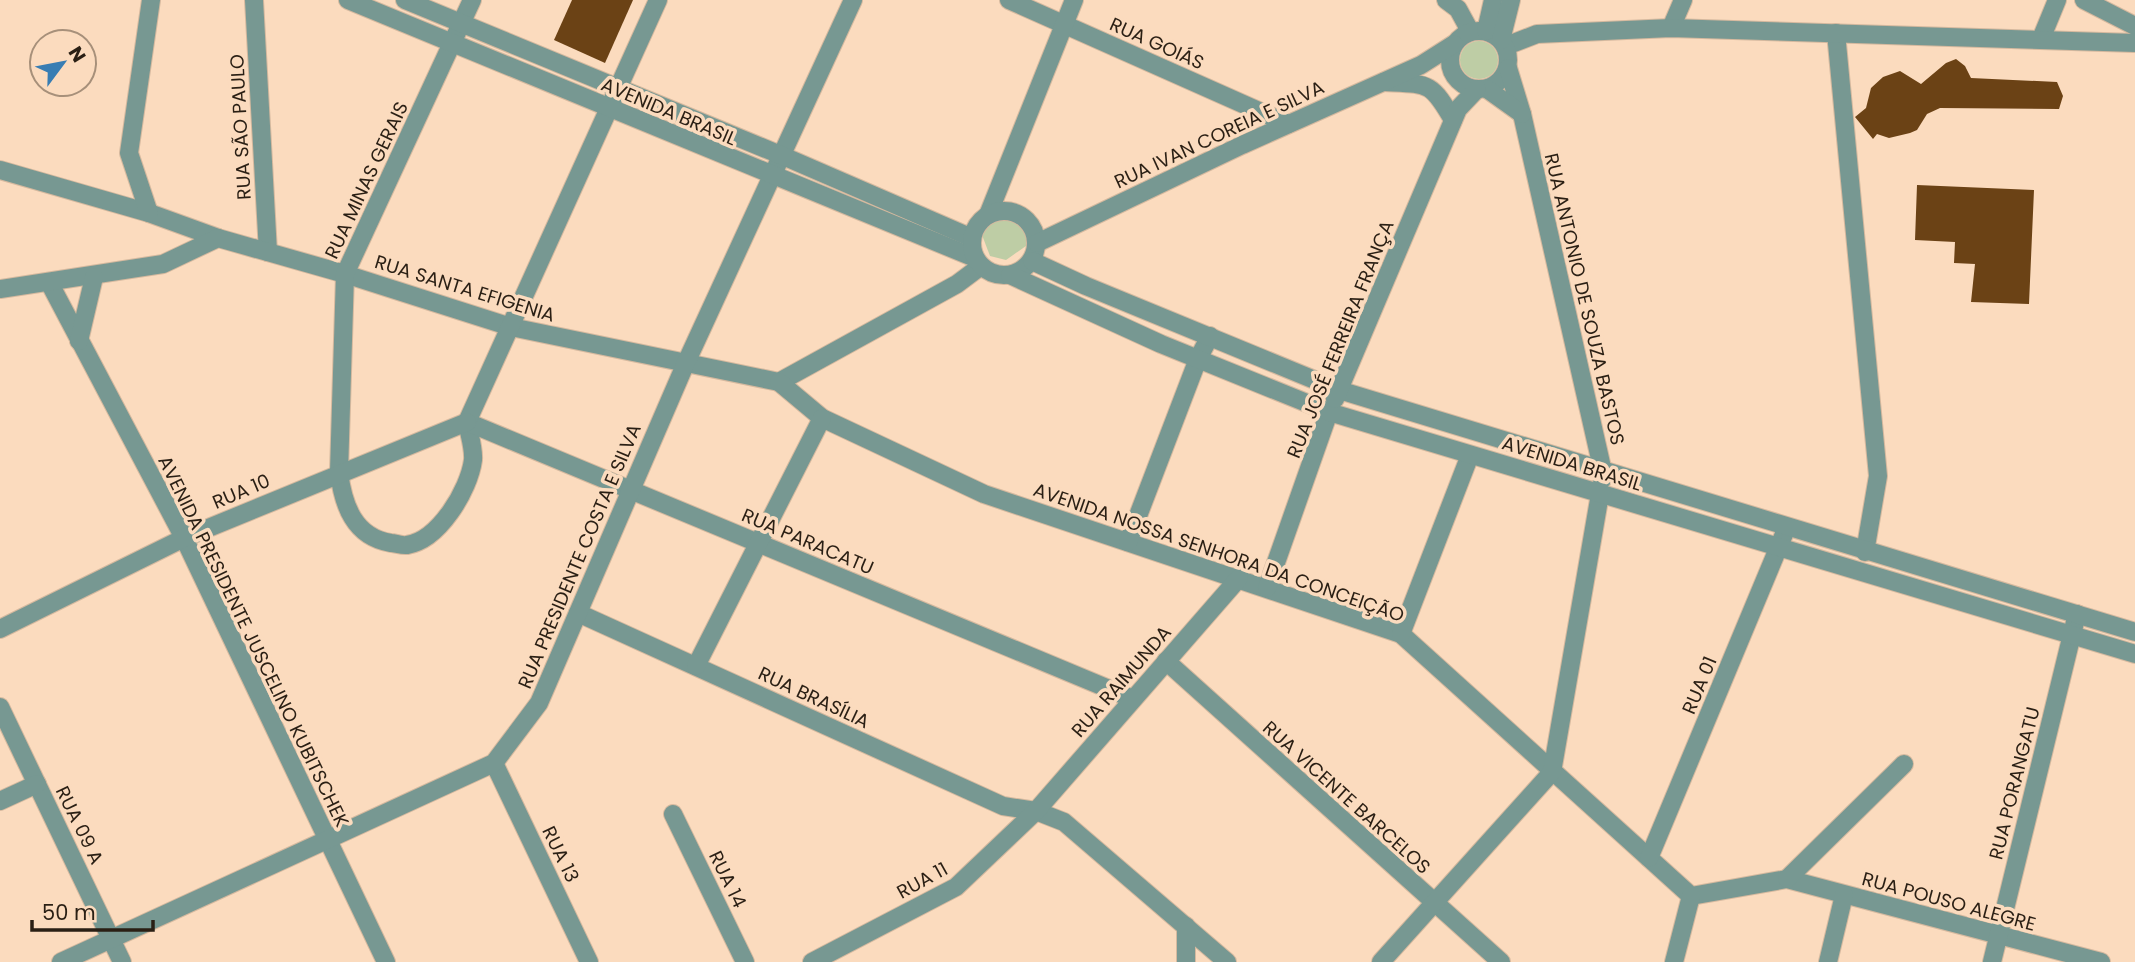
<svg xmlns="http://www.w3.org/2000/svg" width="2135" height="962" viewBox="0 0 2135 962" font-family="Poppins,sans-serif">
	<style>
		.green { fill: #becda5 }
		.building { fill: #6b4215 }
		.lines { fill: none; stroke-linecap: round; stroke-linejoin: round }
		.minor-casing { stroke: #d5b99f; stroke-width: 20 }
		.tertiary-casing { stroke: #d5b99f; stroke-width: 20 }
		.minor { stroke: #779892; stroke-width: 18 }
		.tertiary { stroke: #779892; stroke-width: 18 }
		.labels { text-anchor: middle; stroke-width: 7; stroke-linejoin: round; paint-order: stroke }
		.street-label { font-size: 19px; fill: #2a1f14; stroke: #fbdbbe }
	</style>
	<rect width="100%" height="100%" fill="#fbdbbe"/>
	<g class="green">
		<circle cx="1479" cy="60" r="19"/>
		<path d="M1002,216L1030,231L1026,246L1006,260L990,256L982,235L992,218Z"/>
	</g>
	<g class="building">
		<path d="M572,0H633L605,63L554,40Z"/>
		<path d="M1956,59L1965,66L1971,78L2057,82L2063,96L2059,109L1940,108L1927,114L1917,130L1910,133L1889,138L1877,134L1873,139L1855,117L1866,108L1871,88L1883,77L1900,71L1921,84L1946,63Z"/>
		<path d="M1917,185L2034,190L2029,304L1971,302L1975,264L1954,263L1955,242L1915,240Z"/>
	</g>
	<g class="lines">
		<defs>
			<g id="minor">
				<path d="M254,0L268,252"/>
				<path d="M1009,0L1288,124"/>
				<path d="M1446,0L1458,9L1470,31"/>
				<path d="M2084,0L2135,26"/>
				<path d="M1671,28L1683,0"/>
				<path d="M1836,33L1878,476L1865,552"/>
				<path d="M2041,39L2057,0"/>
				<path d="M1506,46L1537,34L1671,28L2135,43"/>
				<path d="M0,170L149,213L218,238"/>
				<path d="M149,213L129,153L151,0"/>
				<path d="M988,215L1074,0"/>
				<path d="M49,282L184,538L386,962"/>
				<path d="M0,289L163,264L218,238L345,274L511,327L779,382L957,284L981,266"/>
				<path d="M79,341L94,277"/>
				<path d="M779,382L822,418L984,494L1401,634L1691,896L1787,879L2101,962"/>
				<path d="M467,422C469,434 474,448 473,460C469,490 439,540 407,545C403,546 395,543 391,543C354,537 343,505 339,472L345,274L472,0"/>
				<path d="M467,422L1133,699"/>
				<path d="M467,422L658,0"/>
				<path d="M1128,542L1198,359L1210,336"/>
				<path d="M1267,588L1329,412"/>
				<path d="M578,613L1003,806L1036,811L1064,822L1227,962"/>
				<path d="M0,629L184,538L467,422"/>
				<path d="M1401,634L1470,455"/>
				<path d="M1166,661L1501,962"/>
				<path d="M696,666L822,418"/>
				<path d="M0,707L122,962"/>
				<path d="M494,763L589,962"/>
				<path d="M0,801L37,784"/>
				<path d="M673,814L745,962"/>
				<path d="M1649,858L1787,527"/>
				<path d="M1787,879L1904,764"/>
				<path d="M1186,926V962"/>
				<path d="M61,962L494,763L539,703L685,365L853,0"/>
				<path d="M812,962L956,887L1036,811L1239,578"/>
				<path d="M1381,962L1552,772L1600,494"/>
				<path d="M1674,962L1691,896"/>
				<path d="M1828,962L1844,895"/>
				<path d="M1992,962L2077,614"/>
			</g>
			<g id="tertiary">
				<path d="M348,0L975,258"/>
				<path d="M405,0L783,156L972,238"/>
				<circle cx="1479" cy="60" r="29"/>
				<path d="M1486,31L1493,0"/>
				<path d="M1501,40L1511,0"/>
				<path d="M1508,68L1522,114L1603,472L1602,480"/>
				<path d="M1384,82C1428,84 1431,81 1453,120"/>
				<path d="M1487,89L1522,114"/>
				<circle cx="1004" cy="243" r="32"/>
				<path d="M1037,243L1242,145L1421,65L1454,44"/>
				<path d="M1032,261L1086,286L1339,390L2135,632"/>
				<path d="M1010,275L1161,344L1329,412L2135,654"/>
				<path d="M1335,399L1458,109L1477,89"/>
			</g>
		</defs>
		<use href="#minor" class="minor-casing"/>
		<use href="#tertiary" class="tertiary-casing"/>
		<use href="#minor" class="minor"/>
		<use href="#tertiary" class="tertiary"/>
	</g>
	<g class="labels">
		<g class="street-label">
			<text transform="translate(1157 43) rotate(24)" y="7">RUA GOIÁS</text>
			<text transform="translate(669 111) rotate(23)" y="7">AVENIDA BRASIL</text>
			<text transform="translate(240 127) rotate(-93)" y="7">RUA SÃO PAULO</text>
			<text transform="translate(1219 134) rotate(-25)" y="7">RUA IVAN COREIA E SILVA</text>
			<text transform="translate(366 180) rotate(-65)" y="7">RUA MINAS GERAIS</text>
			<text transform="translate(465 288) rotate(17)" y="7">RUA SANTA EFIGENIA</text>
			<text transform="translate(1585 299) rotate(77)" y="7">RUA ANTONIO DE SOUZA BASTOS</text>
			<text transform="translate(1340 339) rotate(-68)" y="7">RUA JOSÉ FERREIRA FRANÇA</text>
			<text transform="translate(1572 463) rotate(17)" y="7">AVENIDA BRASIL</text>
			<text transform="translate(241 491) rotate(-23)" y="7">RUA 10</text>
			<text transform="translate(808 541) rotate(23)" y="7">RUA PARACATU</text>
			<text transform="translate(1219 552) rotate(19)" y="7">AVENIDA NOSSA SENHORA DA CONCEIÇÃO</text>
			<text transform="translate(579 556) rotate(-67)" y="7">RUA PRESIDENTE COSTA E SILVA</text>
			<text transform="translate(254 641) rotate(64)" y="7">AVENIDA PRESIDENTE JUSCELINO KUBITSCHEK</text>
			<text transform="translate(1121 681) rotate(-49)" y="7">RUA RAIMUNDA</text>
			<text transform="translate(1699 685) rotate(-67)" y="7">RUA 01</text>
			<text transform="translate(814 697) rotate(25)" y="7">RUA BRASÍLIA</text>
			<text transform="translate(2014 783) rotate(-76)" y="7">RUA PORANGATU</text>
			<text transform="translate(1347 797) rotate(42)" y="7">RUA VICENTE BARCELOS</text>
			<text transform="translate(80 825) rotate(64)" y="7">RUA 09 A</text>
			<text transform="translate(561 854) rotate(64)" y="7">RUA 13</text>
			<text transform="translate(728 879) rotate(64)" y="7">RUA 14</text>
			<text transform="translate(922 880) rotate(-29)" y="7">RUA 11</text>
			<text transform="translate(1949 901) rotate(15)" y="7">RUA POUSO ALEGRE</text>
		</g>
	</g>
	<g transform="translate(63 63) rotate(58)"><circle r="33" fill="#fbdbbe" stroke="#a7907a" stroke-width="2"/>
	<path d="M0-5L12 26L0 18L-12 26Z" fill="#387db3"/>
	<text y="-10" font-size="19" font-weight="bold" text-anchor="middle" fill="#2a1f14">N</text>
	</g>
	<path d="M32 920v10h121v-10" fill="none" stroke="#2a1f14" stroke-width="3.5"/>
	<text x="42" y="920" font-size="21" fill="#2a1f14" stroke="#fbdbbe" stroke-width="5" paint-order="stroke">50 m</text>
</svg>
